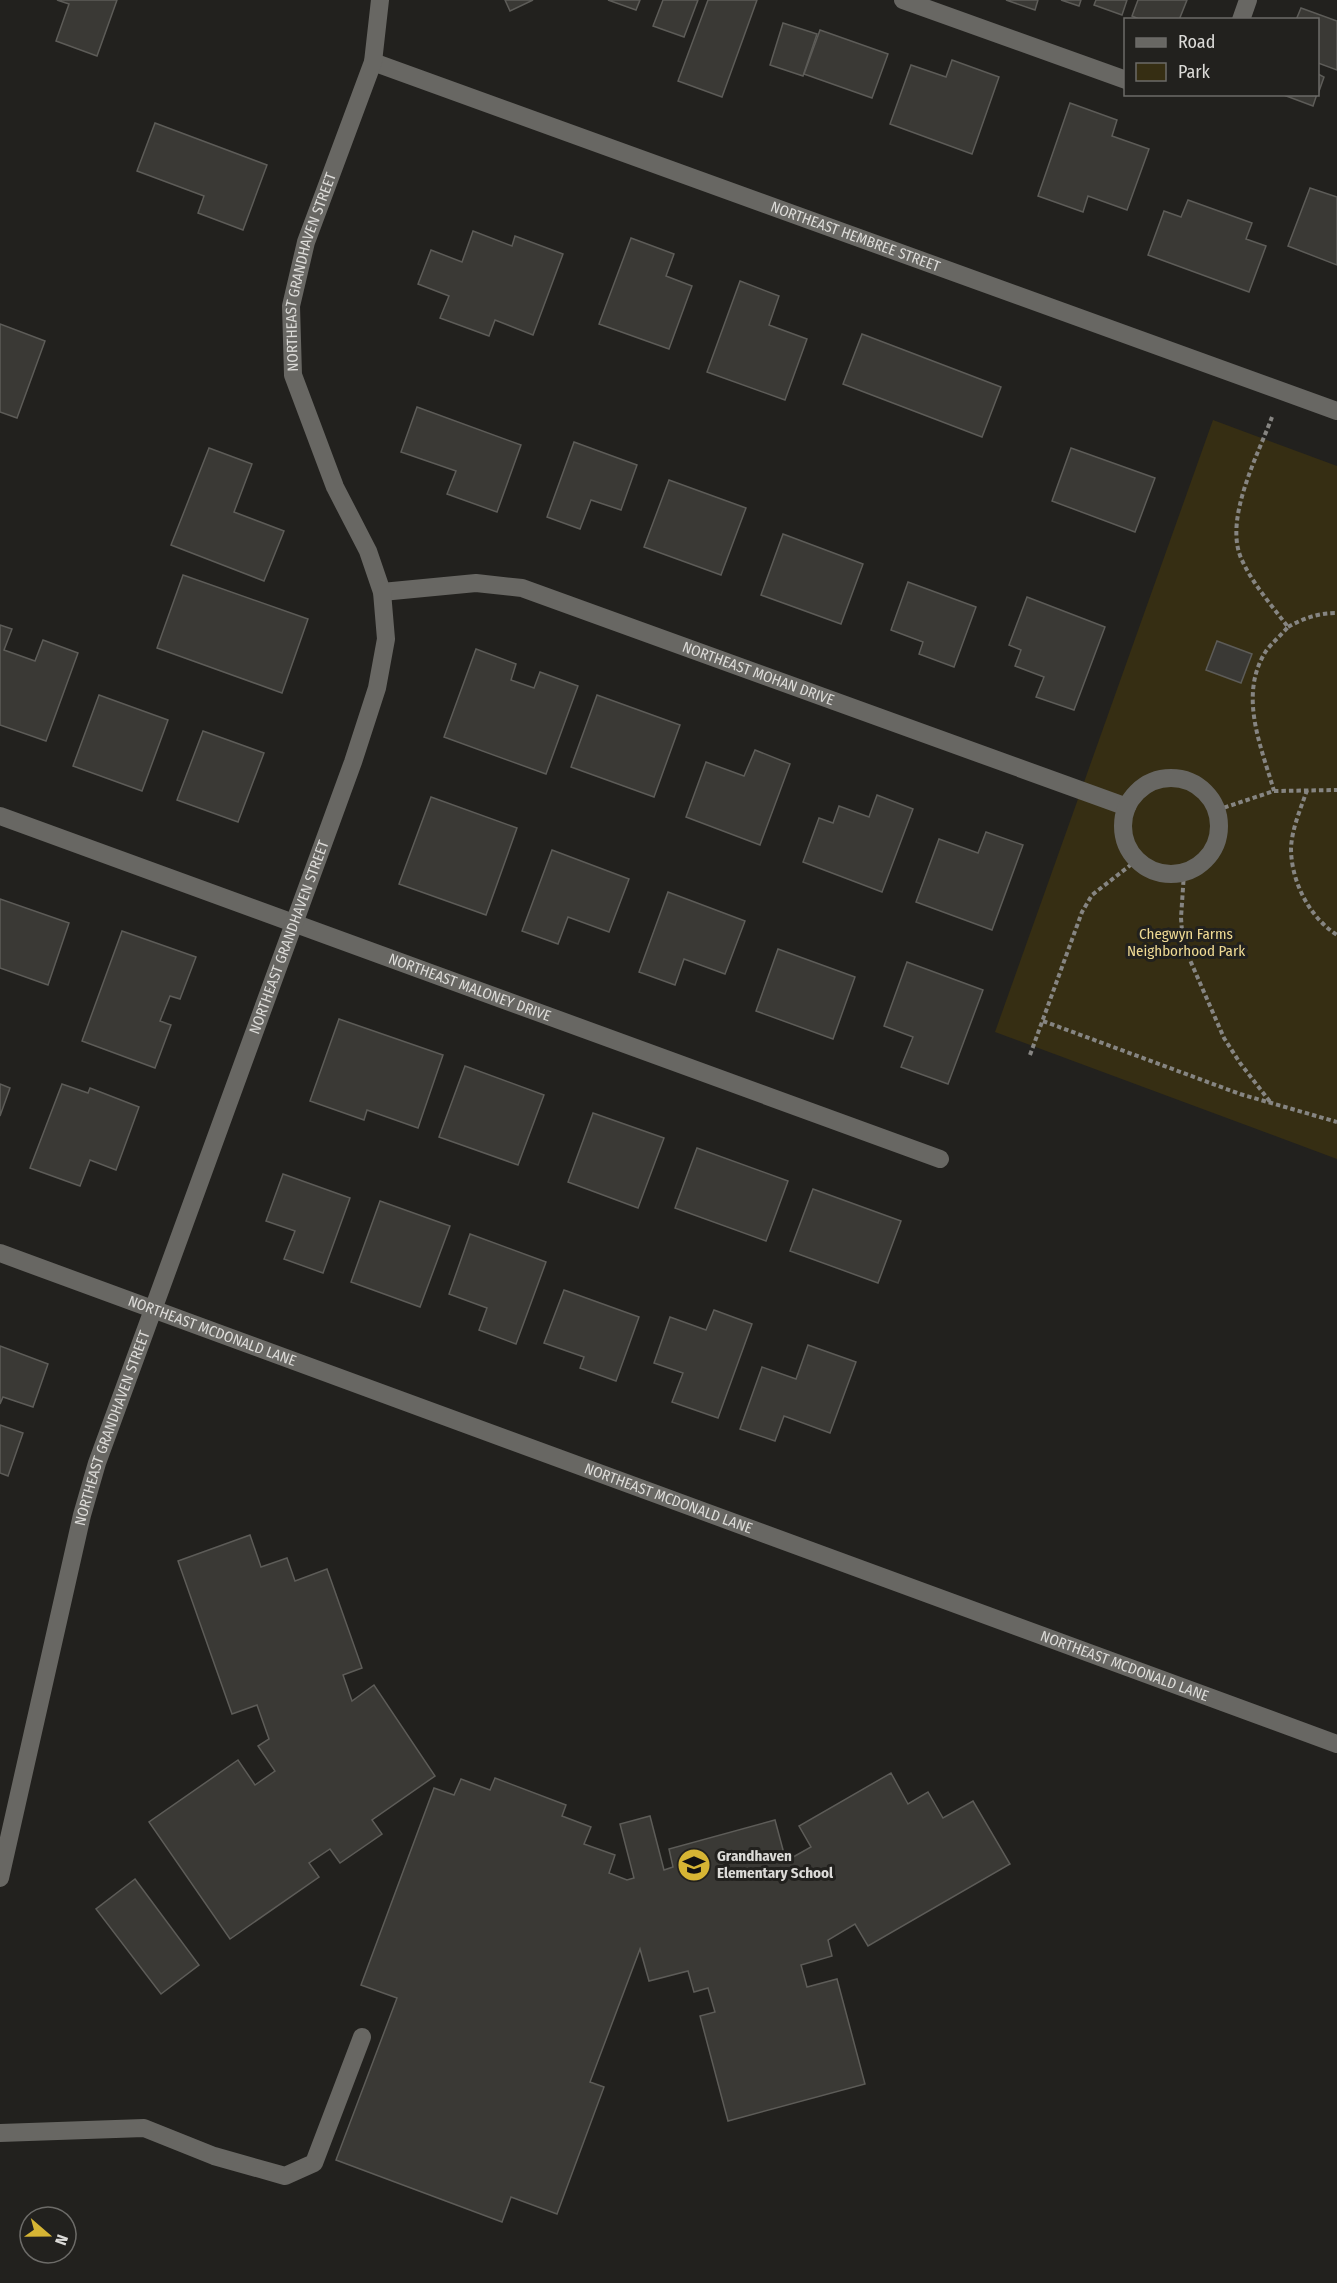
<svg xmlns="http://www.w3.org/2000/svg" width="1337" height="2283" viewBox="0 0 1337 2283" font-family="'Fira Sans Condensed',sans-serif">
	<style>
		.green { fill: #362e13 }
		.building { fill: #3a3935; stroke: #5d5c58; stroke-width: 1.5 }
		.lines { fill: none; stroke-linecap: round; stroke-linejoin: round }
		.path { stroke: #868582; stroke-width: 4; stroke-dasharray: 4.5 3; stroke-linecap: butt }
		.minor { stroke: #686763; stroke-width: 18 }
		.labels { text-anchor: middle; stroke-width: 6; stroke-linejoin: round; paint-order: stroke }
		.street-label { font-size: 15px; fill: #dcdbd8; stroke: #22211e }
		.park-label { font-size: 15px; fill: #efda94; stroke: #22211e }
		.poi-label { font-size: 15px; font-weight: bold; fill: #dcdbd8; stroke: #22211e; text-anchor: start }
	</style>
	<rect width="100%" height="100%" fill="#22211e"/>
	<path class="green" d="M1213,420L1337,466V1159L995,1032Z"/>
	<g class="building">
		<path d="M57,0H117L97,56L56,41L69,4Z"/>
		<path d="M505,0H533L510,11Z"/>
		<path d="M608,0H640L636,10Z"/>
		<path d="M663,0H698L684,37L653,26Z"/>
		<path d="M708,0H757L722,97L678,81Z"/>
		<path d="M1006,0H1038L1035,10Z"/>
		<path d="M1061,0H1081L1079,6Z"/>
		<path d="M1096,0H1127L1122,15L1094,5Z"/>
		<path d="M1138,0H1187L1179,20H1141L1132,16Z"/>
		<path d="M1301,8L1337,21V70L1318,63V20H1296Z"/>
		<path d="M783,23L817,34L803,76L770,65Z"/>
		<path d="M820,30L888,54L872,98L804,74Z"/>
		<path d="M952,60L999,77L972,154L890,124L911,65L946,77Z"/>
		<path d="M1318,74L1324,77L1318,94Z"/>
		<path d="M1281,94H1317L1313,106Z"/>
		<path d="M1070,103L1117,120L1112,136L1149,149L1127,210L1088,196L1083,212L1038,196Z"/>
		<path d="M155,123L267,165L243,230L198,213L204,196L137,171Z"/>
		<path d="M1310,188L1337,197V265L1288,246Z"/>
		<path d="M1188,200L1252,223L1246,239L1266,246L1249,292L1148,255L1164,211L1181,217Z"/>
		<path d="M473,231L512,246L515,236L563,254L533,335L495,320L489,336L440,318L449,296L418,284L431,250L462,262Z"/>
		<path d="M631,238L674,254L666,276L692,286L669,349L599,324Z"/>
		<path d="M740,281L779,296L769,325L807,339L785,400L707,372Z"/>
		<path d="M0,324L45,341L17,418L0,412Z"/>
		<path d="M862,334L1001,387L982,437L843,384Z"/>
		<path d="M417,407L521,445L497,512L447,494L456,471L401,452Z"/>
		<path d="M574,442L637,465L621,510L591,500L580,529L547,517Z"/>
		<path d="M209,448L252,464L234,512L284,531L264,581L171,545Z"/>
		<path d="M1071,448L1155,478L1135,532L1052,501Z"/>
		<path d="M669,480L746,508L721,575L644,547Z"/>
		<path d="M783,534L863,564L841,624L761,595Z"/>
		<path d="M183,575L308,619L282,693L157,648Z"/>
		<path d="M908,582L976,607L954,667L919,654L923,642L891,630Z"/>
		<path d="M1027,597L1105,627L1074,710L1036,697L1044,677L1015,666L1021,650L1009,645Z"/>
		<path d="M0,625L12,629L4,650L35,661L43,640L78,653L46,741L0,725Z"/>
		<path d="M1217,641L1252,654L1241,683L1206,670Z"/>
		<path d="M476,649L516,664L511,680L534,688L540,672L578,686L546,774L444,737Z"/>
		<path d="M99,695L168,720L142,791L73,766Z"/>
		<path d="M597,695L680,725L654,797L571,767Z"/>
		<path d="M203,731L264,753L238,822L177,800Z"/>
		<path d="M755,750L790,764L760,845L686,817L706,762L744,776Z"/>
		<path d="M877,795L913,809L882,892L803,862L819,818L833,823L839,806L869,817Z"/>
		<path d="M431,797L517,828L486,915L399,884Z"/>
		<path d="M986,832L1023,845L992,930L916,902L939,839L978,853Z"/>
		<path d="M552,850L629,879L609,932L568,917L558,944L522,931Z"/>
		<path d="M668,892L745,921L725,974L684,959L675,985L639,972Z"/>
		<path d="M0,899L69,923L48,985L0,968Z"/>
		<path d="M122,931L196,957L180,999L170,996L160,1021L171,1025L155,1068L82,1041Z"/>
		<path d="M778,949L855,977L833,1039L756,1011Z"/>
		<path d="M907,962L983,990L948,1084L901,1067L913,1037L884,1026Z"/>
		<path d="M339,1019L443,1055L418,1128L367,1110L364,1120L310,1101Z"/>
		<path d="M465,1066L544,1095L518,1165L439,1137Z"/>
		<path d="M0,1084L10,1088L0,1116Z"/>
		<path d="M62,1084L88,1093L90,1088L139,1107L116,1170L90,1160L80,1186L30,1168Z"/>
		<path d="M593,1113L664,1138L638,1208L568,1182Z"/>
		<path d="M697,1148L788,1181L766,1241L675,1208Z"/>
		<path d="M283,1174L350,1198L323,1273L284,1259L295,1231L266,1221Z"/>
		<path d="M813,1189L901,1221L878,1283L790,1251Z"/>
		<path d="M380,1201L450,1226L420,1307L351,1282Z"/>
		<path d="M470,1234L546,1262L516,1344L479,1330L487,1308L449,1294Z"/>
		<path d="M564,1290L639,1317L616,1381L580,1368L584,1357L544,1343Z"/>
		<path d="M714,1310L752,1324L718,1418L672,1402L683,1373L654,1363L670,1317L706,1330Z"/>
		<path d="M808,1345L856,1362L830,1433L784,1416L775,1441L740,1429L762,1367L796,1379Z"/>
		<path d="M0,1346L48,1364L33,1407L3,1397L0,1404Z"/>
		<path d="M0,1425L23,1433L8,1476L0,1473Z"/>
		<path d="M250,1535L261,1567L287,1558L295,1581L327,1569L362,1668L343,1675L352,1701L374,1685L435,1776L372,1820L382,1834L340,1863L330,1849L309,1863L319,1877L230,1939L149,1822L238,1760L255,1785L275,1771L258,1746L269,1739L257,1705L232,1714L178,1561Z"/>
		<path d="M891,1773L908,1804L928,1792L943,1818L973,1801L1010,1864L868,1946L855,1924L828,1940L832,1956L801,1965L807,1987L837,1979L865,2084L728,2121L700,2016L715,2012L708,1988L694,1992L688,1971L649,1981L640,1949L590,2082L604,2087L557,2214L511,2197L502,2222L336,2160L397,1998L361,1985L434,1788L454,1795L461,1779L490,1790L495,1778L566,1805L562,1816L591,1827L584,1844L615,1855L609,1873L627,1880L634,1878L620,1824L650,1816L664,1870L673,1867L669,1849L775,1820L786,1861L811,1847L799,1826Z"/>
		<path d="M135,1879L199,1965L161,1994L96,1909Z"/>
	</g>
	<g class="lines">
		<g class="path">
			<path d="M1272,417C1258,455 1224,518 1241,558C1252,583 1272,606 1288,627C1281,635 1272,643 1266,651C1238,695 1261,746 1274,791"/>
			<path d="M1288,627C1304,618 1318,613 1337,613"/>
			<path d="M1307,790C1301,808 1292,828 1291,848C1291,881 1309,917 1337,935"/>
			<path d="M1217,810L1274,791L1337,790"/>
			<path d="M1184,873L1181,918L1183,944L1224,1038L1240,1063L1271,1103"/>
			<path d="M1043,1021L1240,1094L1337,1122"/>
			<path d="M1030,1055L1082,912L1092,895L1137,860"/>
		</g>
		<g class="minor">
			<path d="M903,0L1126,80"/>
			<path d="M1241,20L1248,0"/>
			<path id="s1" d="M373,62L1337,411"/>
			<path id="s2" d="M382,592L476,583L522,588L1127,807"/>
			<circle cx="1171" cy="826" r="48"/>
			<path id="s3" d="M0,816L940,1159"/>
			<path id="s4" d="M0,1253L1337,1744"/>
			<path id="s5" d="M0,1878L82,1515L97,1463L353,762L377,688L386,639L382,592L368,551L335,487L293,375L291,306L306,242L373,62L380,0"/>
			<path d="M0,2133L144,2128L214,2156L285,2176L314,2163L362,2037"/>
		</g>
	</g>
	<defs>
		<symbol id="school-disc" viewBox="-11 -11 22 22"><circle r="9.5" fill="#d6b534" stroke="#22211e"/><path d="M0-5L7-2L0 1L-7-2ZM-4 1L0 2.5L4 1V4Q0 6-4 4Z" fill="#111"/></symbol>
	</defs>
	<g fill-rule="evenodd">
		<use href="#school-disc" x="675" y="1846" width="38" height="38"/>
	</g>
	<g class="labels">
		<g class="street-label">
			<text dy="5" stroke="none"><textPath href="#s1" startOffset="513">NORTHEAST HEMBREE STREET</textPath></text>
			<text dy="5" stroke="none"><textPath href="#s5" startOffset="1688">NORTHEAST GRANDHAVEN STREET</textPath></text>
			<text dy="5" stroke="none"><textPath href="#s2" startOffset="392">NORTHEAST MOHAN DRIVE</textPath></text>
			<text dy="5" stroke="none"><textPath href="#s5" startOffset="986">NORTHEAST GRANDHAVEN STREET</textPath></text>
			<text dy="5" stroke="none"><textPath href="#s3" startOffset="500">NORTHEAST MALONEY DRIVE</textPath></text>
			<text dy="5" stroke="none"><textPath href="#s4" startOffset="226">NORTHEAST MCDONALD LANE</textPath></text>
			<text dy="5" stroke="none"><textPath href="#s5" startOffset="464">NORTHEAST GRANDHAVEN STREET</textPath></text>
			<text dy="5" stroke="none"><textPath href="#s4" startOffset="712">NORTHEAST MCDONALD LANE</textPath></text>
			<text dy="5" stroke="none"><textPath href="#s4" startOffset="1198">NORTHEAST MCDONALD LANE</textPath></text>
		</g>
		<g class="park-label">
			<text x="1186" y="939">Chegwyn Farms<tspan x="1186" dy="17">Neighborhood Park</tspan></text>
		</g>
		<g class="poi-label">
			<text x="717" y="1861">Grandhaven<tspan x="717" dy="17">Elementary School</tspan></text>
		</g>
	</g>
	<rect x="1124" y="18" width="195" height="78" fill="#22211e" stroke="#6c6b68" stroke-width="1.5"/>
	<rect x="1136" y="38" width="30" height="9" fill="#686763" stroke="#6c6b68" stroke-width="1.5"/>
	<text x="1178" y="48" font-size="18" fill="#dcdbd8">Road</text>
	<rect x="1136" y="63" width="30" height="18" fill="#362e13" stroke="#6c6b68" stroke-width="1.5"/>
	<text x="1178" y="78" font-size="18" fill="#dcdbd8">Park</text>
	<g transform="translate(48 2235) rotate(110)"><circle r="28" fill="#22211e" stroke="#6c6b68" stroke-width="1.5"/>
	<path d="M0-4.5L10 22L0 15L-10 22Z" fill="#d6b534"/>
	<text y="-9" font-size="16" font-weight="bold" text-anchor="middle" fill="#dcdbd8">N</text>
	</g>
</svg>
